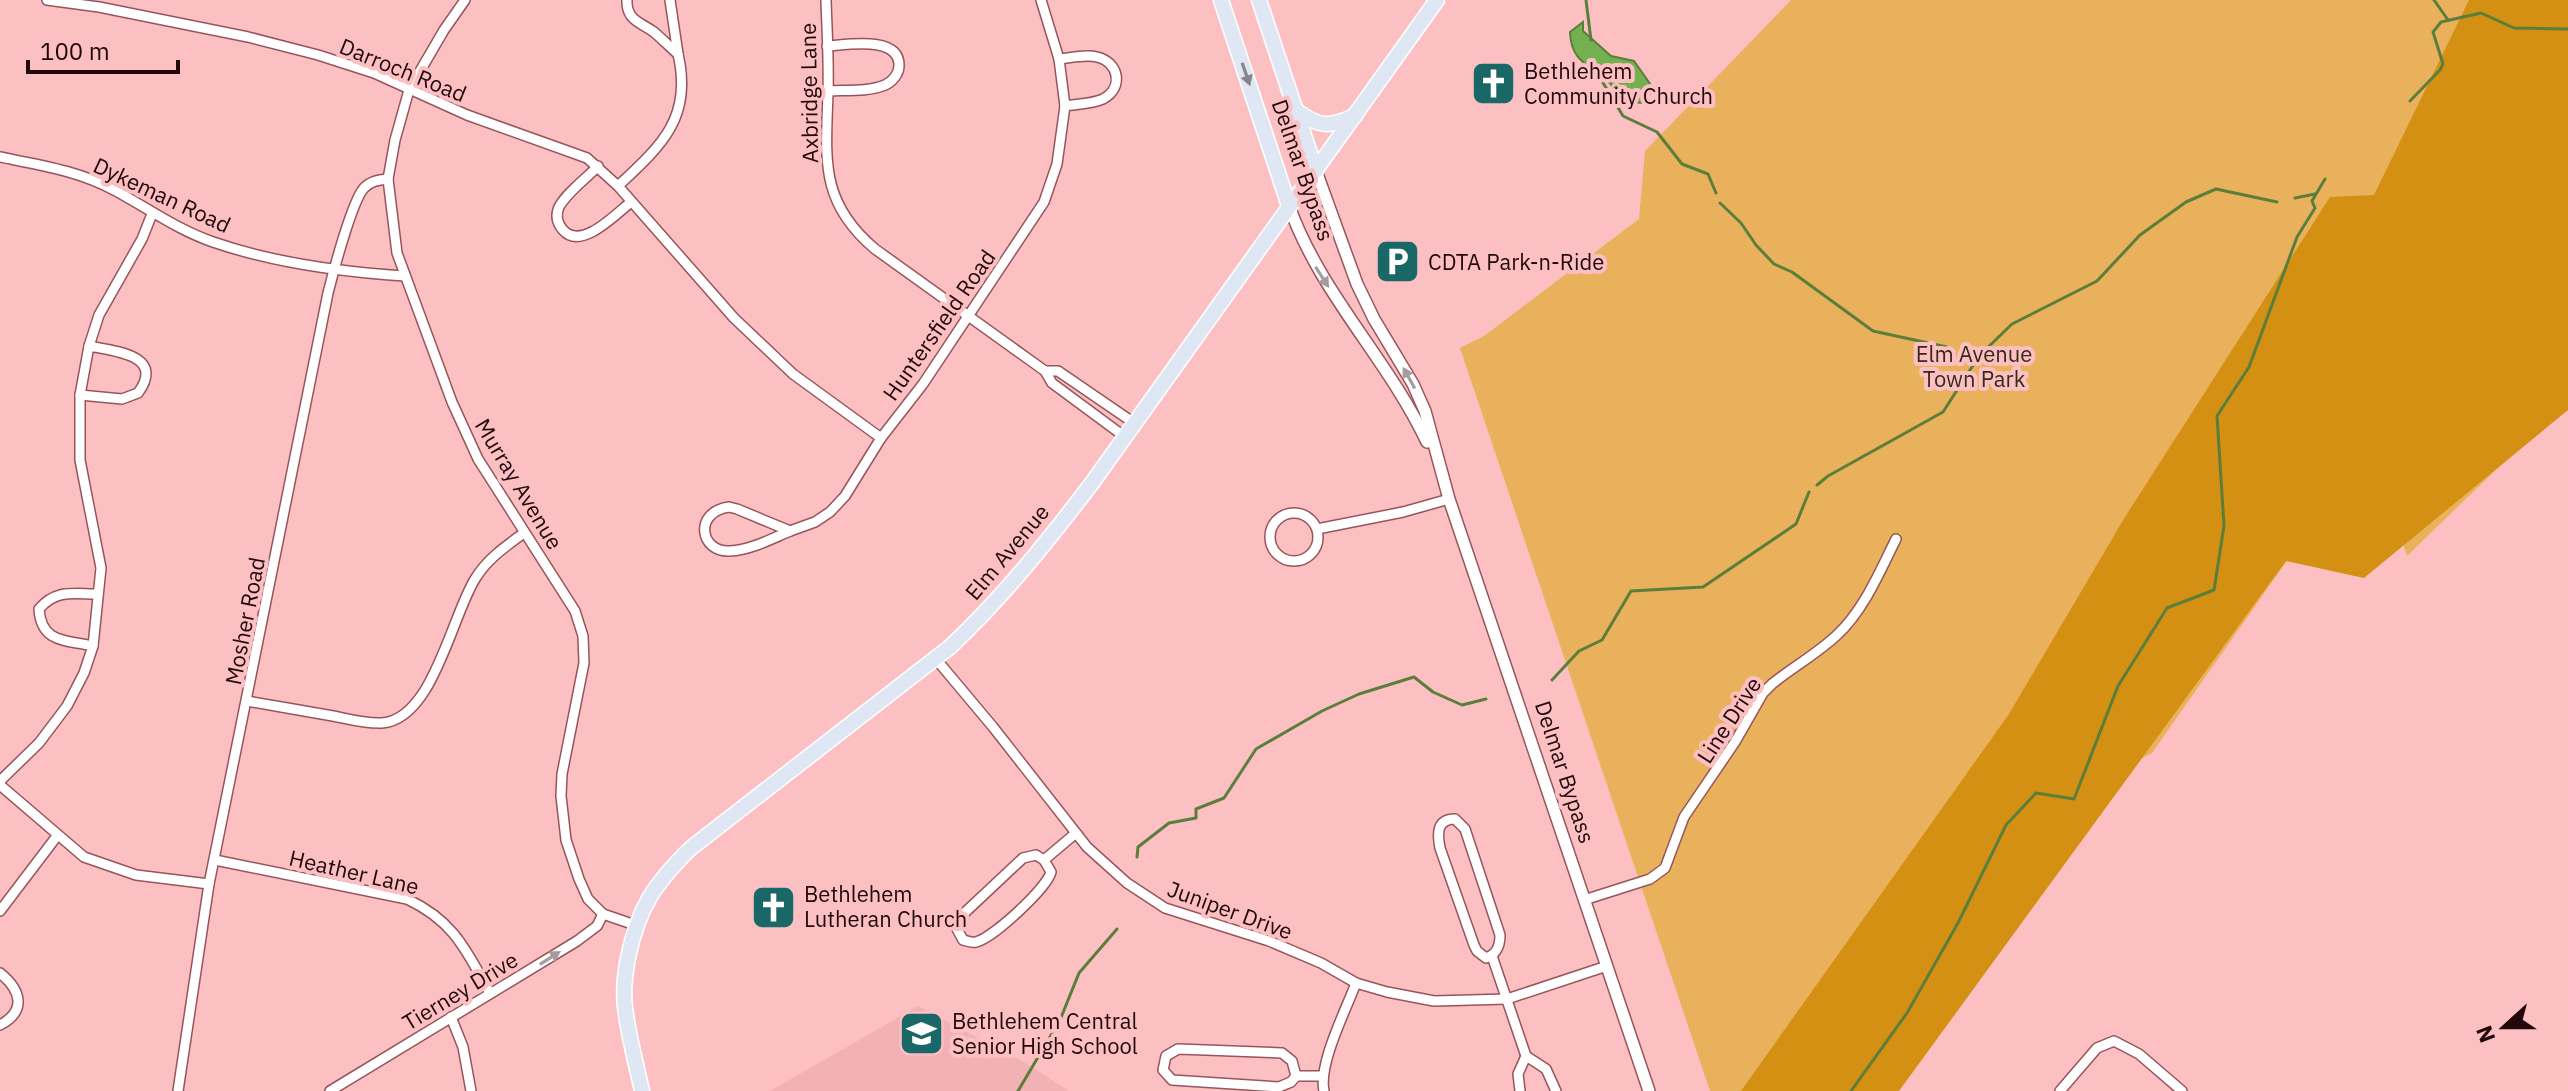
<svg xmlns="http://www.w3.org/2000/svg" width="2568" height="1091" viewBox="0 0 2568 1091" font-family="'IBM Plex Sans',sans-serif">
	<style>
		.built { fill: #f2b1b5 }
		.green { fill: #eab15d }
		.forest { fill: #d39013 }
		.water { fill: #74b04f; stroke: #5b7e3b; stroke-width: 2 }
		.lines { fill: none; stroke-linecap: round; stroke-linejoin: round }
		.stream { stroke: #5b7e3b; stroke-width: 3 }
		.minor-casing { stroke: #96555a; stroke-width: 12 }
		.tertiary-casing { stroke: #96555a; stroke-width: 14 }
		.primary-casing { stroke: #fff; stroke-width: 17 }
		.minor { stroke: #fff; stroke-width: 9 }
		.tertiary { stroke: #fff; stroke-width: 11 }
		.primary { stroke: #dee7f3; stroke-width: 14 }
		.oneway { fill: #89838b }
		.oneway2 { fill: #a69c9d }
		.labels { text-anchor: middle; stroke-width: 8; stroke-linejoin: round; paint-order: stroke }
		.street-label { font-size: 22px; fill: #21080b; stroke: #fcc0c3 }
		.poi-label { font-size: 22px; fill: #21080b; stroke: #fcc0c3; text-anchor: start }
		.park-label { font-size: 22px; fill: #372a19; stroke: #fcc0c3 }
	</style>
	<rect width="100%" height="100%" fill="#fcc0c3"/>
	<path class="built" d="M918,1006L1024,1062L1069,1091H770Z"/>
	<path class="green" d="M1791,0H2568V400L2407,556L2369,444L2152,753L1940,867L1836,1091H1710L1460,348L1484,336L1639,219L1645,151Z"/>
	<path class="forest" d="M2469,0H2568V410L2364,578L2286,561L1899,1091H1741L2009,714L2125,517L2330,197L2374,195Z"/>
	<path class="water" d="M1583,22V31L1611,56L1634,61L1653,88L1645,103L1626,102C1619,94 1612,84 1603,77C1585,63 1571,59 1570,32Z"/>
	<g class="lines">
		<g class="stream">
			<path d="M1586,0L1591,40"/>
			<path d="M2434,0L2448,20"/>
			<path d="M1596,71L1623,116L1657,132L1682,164L1708,174L1716,193"/>
			<path d="M2410,101L2440,70L2443,64L2433,32L2441,22L2481,13L2514,28L2568,29"/>
			<path d="M2295,198L2315,194"/>
			<path d="M1720,203L1741,223L1756,245L1774,264L1792,272L1873,331L1947,347"/>
			<path d="M1817,485L1828,476L1943,412L1979,356L2012,324L2097,281L2140,235L2186,202L2216,189L2277,202"/>
			<path d="M1552,680L1579,651L1602,640L1631,591L1703,587L1796,524L1809,492"/>
			<path d="M1137,857L1138,847L1169,823L1196,818V809L1224,798L1256,749L1322,711L1359,694L1414,677L1433,692L1462,705L1486,699"/>
			<path d="M1018,1091L1060,1020L1079,973L1117,929"/>
			<path d="M1851,1091L1907,1013L1958,923L2006,825L2036,793L2074,799L2118,686L2167,608L2214,590L2224,526L2217,416L2249,367L2297,237L2315,208L2312,201L2325,179"/>
		</g>
		<defs>
			<g id="minor">
				<path d="M47,0L99,7L248,37L318,55L374,73L467,115L587,158L618,186L734,318L793,374L881,438"/>
				<path d="M465,0L444,30L409,90L395,140L388,179L397,253L452,402L478,459L575,611L583,636L584,663L562,774L561,796L566,840L579,879L588,899L603,914L635,925"/>
				<path d="M627,0C626,20 640,22 654,32C662,39 670,47 678,54L670,0"/>
				<path d="M826,0C827,31 829,62 828,92C826,159 819,202 875,249L1045,371L1052,383L1125,437"/>
				<path d="M827,46C846,45 900,35 899,66C899,74 892,82 885,85C868,92 846,90 828,91"/>
				<path d="M1059,59C1071,58 1085,54 1097,57C1119,62 1124,88 1103,99C1092,104 1077,104 1065,106"/>
				<path d="M0,157C40,165 80,171 116,191C149,209 178,230 213,242C274,263 341,272 405,276"/>
				<path d="M598,166C586,179 567,192 559,207C555,216 557,223 563,230C581,251 616,214 631,202"/>
				<path d="M618,186C661,146 693,118 678,54"/>
				<path d="M1045,371H1058L1134,423"/>
				<path d="M80,395L122,399L138,393C166,355 114,351 89,346"/>
				<path d="M729,507L737,509L790,531C771,539 751,550 730,551C700,553 693,512 729,507Z"/>
				<circle cx="1294" cy="537" r="24"/>
				<path d="M1317,529L1403,512L1449,499"/>
				<path d="M790,531L815,522L830,512L845,496L881,438L923,384L1044,202L1057,164L1065,106L1059,59L1041,0"/>
				<path d="M93,646C66,640 41,643 39,609C56,589 73,594 98,594"/>
				<path d="M936,659L993,727L1087,847L1127,883L1165,908L1269,941L1321,963L1356,983L1387,992L1434,1001L1507,999L1607,966"/>
				<path d="M247,701C276,706 304,711 333,716C348,719 366,724 382,723C433,719 451,618 475,579C487,559 506,546 524,533"/>
				<path d="M0,781L39,743L67,706L84,673L93,646L101,568L80,460V395L89,346L99,315L142,239L152,214"/>
				<path d="M0,785L84,857L136,875L209,884"/>
				<path d="M1455,819L1465,829L1500,935C1500,946 1497,954 1486,958L1477,951L1474,945L1440,848C1437,833 1437,819 1455,819Z"/>
				<path d="M1036,855L1044,860L1051,872C1047,888 993,938 976,942C971,943 968,941 963,940L956,927L959,918L1023,858Z"/>
				<path d="M215,860L407,899C454,921 466,950 490,993"/>
				<path d="M1044,860L1076,833"/>
				<path d="M1584,900L1650,879L1665,868L1684,817L1735,742L1763,693L1772,684C1793,667 1818,653 1837,635C1864,610 1880,571 1896,539"/>
				<path d="M0,911L57,836"/>
				<path d="M1492,956L1526,1056"/>
				<path d="M0,973C21,990 27,1011 0,1025"/>
				<path d="M451,1017L463,1047L471,1091"/>
				<path d="M1178,1049L1282,1053L1292,1061L1296,1076L1291,1082L1279,1087L1172,1080L1163,1070L1166,1056Z"/>
				<path d="M1296,1076H1322"/>
				<path d="M178,1091L209,884L328,293C333,273 352,201 364,188C371,181 378,180 388,179"/>
				<path d="M330,1091L577,941L597,926L603,914"/>
				<path d="M1324,1091C1318,1064 1346,1010 1356,983"/>
				<path d="M1520,1091L1518,1074L1526,1056L1546,1069L1556,1091"/>
				<path d="M2060,1091L2097,1048L2114,1041L2139,1054L2182,1091"/>
			</g>
			<g id="tertiary">
				<path d="M1316,171L1357,284L1374,319L1413,384L1425,411L1449,499L1649,1091"/>
				<path d="M1289,206C1321,295 1388,359 1427,442"/>
			</g>
			<g id="primary">
				<path d="M1221,0L1289,206"/>
				<path d="M1259,0L1316,171"/>
				<path d="M1297,111C1320,128 1330,127 1355,116"/>
				<path d="M642,1091C636,1063 628,1035 625,1007C623,990 625,973 628,958C638,908 655,883 691,848L950,647C1003,597 1048,541 1092,483L1437,0"/>
			</g>
		</defs>
		<use href="#minor" class="minor-casing"/>
		<use href="#tertiary" class="tertiary-casing"/>
		<use href="#primary" class="primary-casing"/>
		<use href="#minor" class="minor"/>
		<use href="#tertiary" class="tertiary"/>
		<use href="#primary" class="primary"/>
	</g>
	<defs><path id="oneway-solid" d="M-6-.8H1V-3.2L6.5 0L1 3.2V.8H-6Z" transform="scale(2)"/></defs>
	<use class="oneway" href="#oneway-solid" transform="translate(1246 74) rotate(71)"/>
	<g class="oneway2">
		<use href="#oneway-solid" transform="translate(1322 277) rotate(57)"/>
		<use href="#oneway-solid" transform="translate(1409 378) rotate(-119)"/>
		<use href="#oneway-solid" transform="translate(550 958) rotate(-32)"/>
	</g>
	<defs>
		<symbol id="church-square" viewBox="-11 -11 22 22"><rect x="-9" y="-9" width="18" height="18" rx="4" fill="#1a6767" stroke="#fcc0c3"/><path d="M-1.2-6h2.4v3.5h3.3v2.4h-3.3V6h-2.4V-.1h-3.3v-2.4h3.3Z" fill="#fff"/></symbol>
		<symbol id="parking-square" viewBox="-11 -11 22 22"><rect x="-9" y="-9" width="18" height="18" rx="4" fill="#1a6767" stroke="#fcc0c3"/><path d="M-3.5-5.5H1a3.5 3.5 0 0 1 0 7H-1V5.5H-3.5ZM-1-3.4V-.6H.8a1.4 1.4 0 0 0 0-2.8Z" fill="#fff"/></symbol>
		<symbol id="school-square" viewBox="-11 -11 22 22"><rect x="-9" y="-9" width="18" height="18" rx="4" fill="#1a6767" stroke="#fcc0c3"/><path d="M0-5L7-2L0 1L-7-2ZM-4 1L0 2.5L4 1V4Q0 6-4 4Z" fill="#fff"/></symbol>
	</defs>
	<g fill-rule="evenodd">
		<use href="#church-square" x="1468" y="58" width="51" height="51"/>
		<use href="#parking-square" x="1372" y="236" width="51" height="51"/>
		<use href="#church-square" x="748" y="882" width="51" height="51"/>
		<use href="#school-square" x="896" y="1008" width="51" height="51"/>
	</g>
	<g class="labels">
		<g class="street-label">
			<text transform="translate(403 70) rotate(22)" y="8">Darroch Road</text>
			<text transform="translate(809 93) rotate(-91)" y="8">Axbridge Lane</text>
			<text transform="translate(1303 170) rotate(71)" y="8">Delmar Bypass</text>
			<text transform="translate(162 195) rotate(25)" y="8">Dykeman Road</text>
			<text transform="translate(939 325) rotate(-55)" y="8">Huntersfield Road</text>
			<text transform="translate(519 484) rotate(59)" y="8">Murray Avenue</text>
			<text transform="translate(1007 552) rotate(-50)" y="8">Elm Avenue</text>
			<text transform="translate(245 621) rotate(-79)" y="8">Mosher Road</text>
			<text transform="translate(1729 720) rotate(-57)" y="8">Line Drive</text>
			<text transform="translate(1565 772) rotate(72)" y="8">Delmar Bypass</text>
			<text transform="translate(354 872) rotate(13)" y="8">Heather Lane</text>
			<text transform="translate(1230 910) rotate(20)" y="8">Juniper Drive</text>
			<text transform="translate(460 991) rotate(-31)" y="8">Tierney Drive</text>
		</g>
		<g class="poi-label">
			<text x="1524" y="79">Bethlehem<tspan x="1524" dy="25">Community Church</tspan></text>
			<text x="1428" y="270">CDTA Park-n-Ride</text>
			<text x="804" y="902">Bethlehem<tspan x="804" dy="25">Lutheran Church</tspan></text>
			<text x="952" y="1029">Bethlehem Central<tspan x="952" dy="25">Senior High School</tspan></text>
		</g>
		<g class="park-label">
			<text x="1974" y="362">Elm Avenue<tspan x="1974" dy="25">Town Park</tspan></text>
		</g>
	</g>
	<g transform="translate(2504 1027) rotate(249)" stroke="#fcc0c3" stroke-width="6" paint-order="stroke">
	<path d="M0-6L14 30L0 20L-14 30Z" fill="#21080b"/>
	<text y="-12" font-size="22" font-weight="bold" text-anchor="middle" fill="#21080b">N</text>
	</g>
	<path d="M28 60v12h150v-12" fill="none" stroke="#21080b" stroke-width="4"/>
	<text x="40" y="60" font-size="24" fill="#21080b" stroke="#fcc0c3" stroke-width="6" paint-order="stroke">100 m</text>
</svg>
